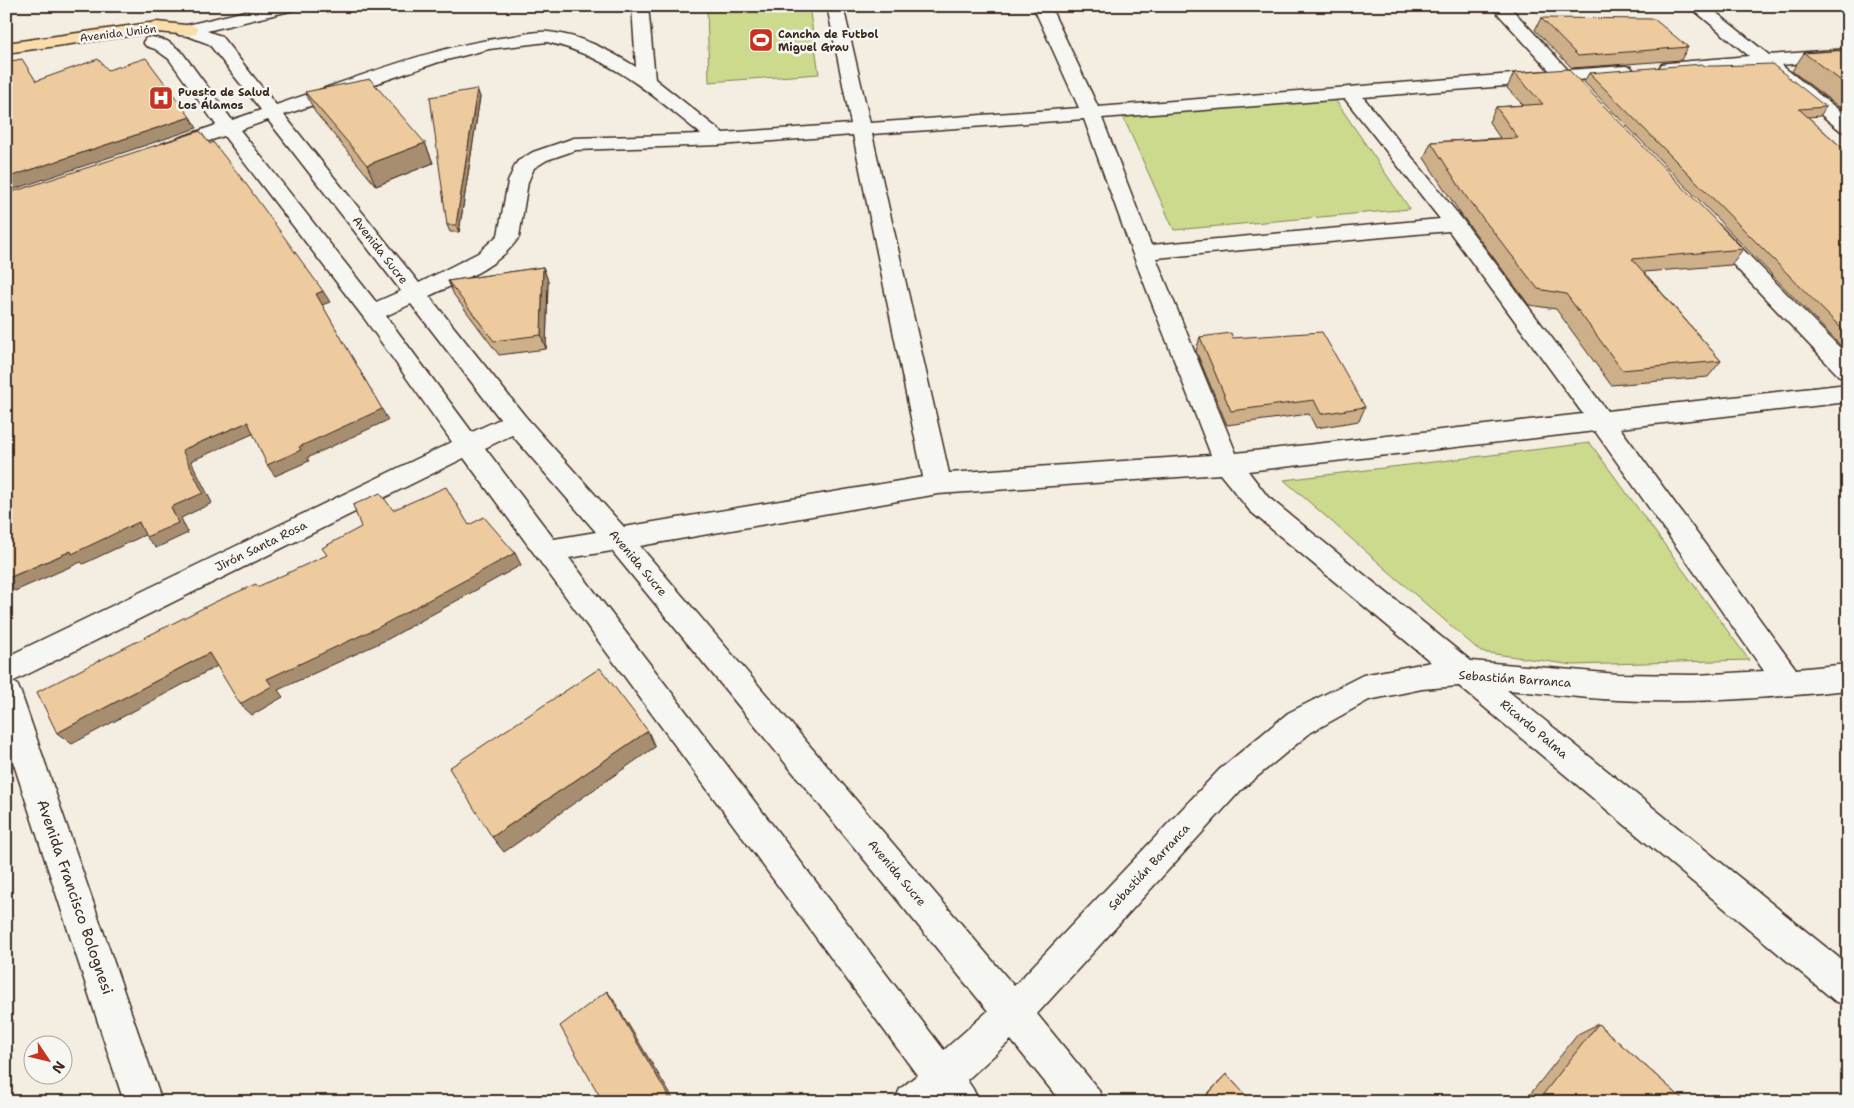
<svg xmlns="http://www.w3.org/2000/svg" width="1854" height="1108" viewBox="0 0 1854 1108" font-family="'Shantell Sans',sans-serif">
	<style>
		.green { fill: #cbda8d; stroke: #838256 }
		.lines { fill: none; stroke-linecap: round; stroke-linejoin: round }
		.minor-casing { stroke: #3b2a1e; stroke-width: 3 }
		.major-casing { stroke: #3b2a1e; stroke-width: 3 }
		.minor { fill: #f6f6f2; fill-rule: evenodd }
		.major { fill: #faddab; fill-rule: evenodd }
		.wall { fill: #cdaf89; stroke: #3b2a1e }
		.shaded-wall { fill: #a78e6f; stroke: #3b2a1e }
		.building { fill: #eecb9f; stroke: #3b2a1e }
		.labels { text-anchor: middle; stroke-width: 5; stroke-linejoin: round; paint-order: stroke }
		.far-street-label { font-size: 11px; fill: #3b2a1e; stroke: #f6f6f2 }
		.far-poi-label { font-size: 11px; font-weight: bold; fill: #3b2a1e; stroke: #f6f6f2; text-anchor: start }
		.street-label { font-size: 12px; fill: #3b2a1e; stroke: #f6f6f2 }
		.near-street-label { font-size: 15px; fill: #3b2a1e; stroke: #f6f6f2 }
	</style>
	<rect width="100%" height="100%" fill="#f4ede1"/>
	<filter id="ink" filterUnits="userSpaceOnUse"><feTurbulence type="fractalNoise" baseFrequency=".02" numOctaves="2"/><feDisplacementMap in="SourceGraphic" scale="10" xChannelSelector="R" yChannelSelector="G"/><feConvolveMatrix kernelMatrix="1 2 1 2 8 2 1 2 1" color-interpolation-filters="sRGB"/></filter>
	<g filter="url(#ink)">
		<g class="green">
			<path d="M707,6H809L819,74L709,82Z"/>
			<path d="M1332,95L1410,209L1174,230L1121,112Z"/>
			<path d="M1590,443L1749,660L1573,665L1481,652L1284,480Z"/>
		</g>
		<g class="lines">
			<defs>
				<g id="minor">
					<path d="M266,6H296L294,10L207,31L221,36L276,105C354,79 432,46 514,36C525,34 537,31 548,32C580,35 609,50 636,67L632,6H648L655,79L723,133L851,124L827,6H843L870,123L1079,108L1033,6H1050L1098,107L1550,71L1491,6H1509L1568,70L1625,66L1631,67L1634,71L1631,75L1578,80L1580,84L1577,88C1569,90 1565,88 1559,82L1363,97L1462,219L1607,411L1848,384V402L1620,428L1796,669L1848,664V690C1771,698 1694,704 1617,700C1580,698 1544,693 1507,690L1848,965V1006L1835,1001L1459,686L1422,689L1369,700L1310,733L1241,790L1037,1014L1098,1089L1104,1102H1061L1011,1040L967,1080L973,1089L979,1102H894L900,1089L917,1075L464,458L12,682L17,684L21,693L162,1102H124L6,740V657L452,442L364,318L224,136L169,154L162,152L159,148L162,144L216,125L169,59L155,49L146,46L143,42L146,38L152,37L167,41L181,51L232,120L261,110L209,44L188,36L179,35L176,31L179,27ZM547,42C611,57 651,94 701,134L574,138L533,152L518,161L515,165L508,182L498,235L478,253L419,283L284,115L439,62L489,49ZM1345,99L1440,219L1151,245L1102,118ZM1084,119L1132,252L1211,455L949,473L872,134ZM268,120L401,291L376,302L240,130ZM853,135L923,477L624,527L525,416L429,296C461,281 499,267 519,237L528,182L534,168L547,160L576,150L719,145ZM1449,231L1583,414L1236,453L1156,258ZM411,304L500,419L472,432L386,316ZM1595,431L1764,671L1696,675L1617,674L1471,661L1268,497L1248,471ZM512,435L596,532L554,539L485,448ZM1220,474L1250,511L1431,662L1363,675L1288,713L1219,770L1014,986L640,546L938,494ZM612,551L988,1011L944,1050L569,558Z"/>
					<path d="M1689,6H1708L1769,55L1848,49V59L1781,65L1848,117V133L1841,131L1761,66L1668,73L1662,72L1659,68L1662,64L1668,63L1749,56Z"/>
					<path d="M1712,223L1719,225L1848,356V379L1840,377L1705,235L1701,230L1705,225Z"/>
				</g>
				<path id="major" d="M157,22L195,26L198,30L195,34L189,35L157,32L6,53V43Z"/>
			</defs>
			<use href="#minor" class="minor-casing"/>
			<use href="#major" class="major-casing"/>
			<use href="#minor" class="minor"/>
			<use href="#major" class="major"/>
		</g>
		<g class="wall">
			<path d="M1541,18L1688,47L1681,60L1572,68L1535,30Z"/>
			<path d="M1848,50V114L1792,71L1804,53Z"/>
			<path d="M1514,73L1743,249L1731,265L1644,272L1721,361L1708,377L1611,385L1556,309L1529,305L1460,213L1424,158L1431,142L1500,138L1489,122L1496,107L1523,105L1507,88Z"/>
			<path d="M1589,73L1826,107L1820,116L1808,117L1848,153V353L1584,82Z"/>
			<path d="M477,89L480,97L459,232H450L447,225Z"/>
			<path d="M305,92L425,143L433,163L376,186L315,112Z"/>
			<path d="M543,267L548,281L546,349L499,355L454,295L448,281Z"/>
			<path d="M1200,337L1233,338L1365,407L1359,421L1316,428L1309,414L1227,425L1196,351Z"/>
			<path d="M1598,1024L1686,1102H1524L1578,1034Z"/>
			<path d="M1226,1074L1252,1102H1200Z"/>
		</g>
		<g class="shaded-wall">
			<path d="M477,89L480,97L459,232L456,225Z"/>
			<path d="M190,117L197,128L6,192V178Z"/>
			<path d="M425,143L433,163L376,186L367,165Z"/>
			<path d="M543,267L548,281L546,349L541,335Z"/>
			<path d="M323,291L330,302L322,305L388,420L307,458L309,461L275,476L267,465L299,447L316,294Z"/>
			<path d="M248,422L255,433L191,461L212,503L181,518L188,533L156,548L146,537L171,507L182,450Z"/>
			<path d="M139,522L149,533L83,564L81,562L15,591L6,584V579Z"/>
			<path d="M515,553L521,565L388,639L278,690L283,697L252,715L240,704L267,679Z"/>
			<path d="M209,653L221,664L72,744L57,733Z"/>
			<path d="M648,731L655,747L504,852L492,837Z"/>
			<path d="M607,991L613,999L675,1102H663Z"/>
		</g>
		<g class="building">
			<path d="M1541,18L1654,19L1688,47L1578,56Z"/>
			<path d="M1848,50V86L1804,53Z"/>
			<path d="M146,58L190,117L6,178V62L22,59L36,81L98,59L108,70Z"/>
			<path d="M1702,64L1705,66H1716L1772,64L1826,107L1799,109L1848,153V335L1589,73Z"/>
			<path d="M1568,69L1743,249L1632,259L1721,361L1622,370L1566,294L1538,289L1467,198L1431,142L1518,138L1496,107L1543,104L1514,73Z"/>
			<path d="M370,79L425,143L367,165L305,92Z"/>
			<path d="M477,89L456,225H447L430,97Z"/>
			<path d="M200,131L210,144L213,142L246,184L323,291L316,294L382,409L299,447L301,450L267,465L248,422L182,450L203,493L171,507L178,523L146,537L139,522L72,554L71,551L6,579V194Z"/>
			<path d="M543,267L541,335L494,341L448,281Z"/>
			<path d="M1322,332L1365,407L1321,414L1314,400L1231,411L1200,337L1231,333L1233,338Z"/>
			<path d="M446,487L469,525L484,517L515,553L379,627L267,679L272,686L240,704L209,653L57,733L37,692L215,602L256,584L257,587L327,555L322,548L361,527L353,505L380,493L393,510Z"/>
			<path d="M600,668L648,731L492,837L449,768Z"/>
			<path d="M607,991L669,1097L663,1102H603L560,1026Z"/>
			<path d="M1598,1024L1686,1102H1537Z"/>
			<path d="M1226,1074L1252,1102H1201Z"/>
		</g>
	</g>
	<defs>
		<symbol id="stadium-square" viewBox="-11 -11 22 22"><rect x="-9" y="-9" width="18" height="18" rx="4" fill="#c8321e" stroke="#f6f6f2"/><path d="M0-5a6.5 5 0 1 0 0 10a6.5 5 0 1 0 0-10ZM-3.5-1.8h7v3.6h-7Z" fill="#fff"/></symbol>
		<symbol id="hospital-square" viewBox="-11 -11 22 22"><rect x="-9" y="-9" width="18" height="18" rx="4" fill="#c8321e" stroke="#f6f6f2"/><path d="M-5-5h3v3.5h4V-5h3V5h-3V1.5h-4V5h-3Z" fill="#fff"/></symbol>
	</defs>
	<g fill-rule="evenodd">
		<use href="#stadium-square" x="747" y="26" width="28" height="28"/>
		<use href="#hospital-square" x="147" y="84" width="28" height="28"/>
	</g>
	<g class="labels">
		<g class="far-street-label">
			<text transform="translate(118 33) rotate(-7)" y="4">Avenida Unión</text>
		</g>
		<g class="far-poi-label">
			<text x="778" y="38">Cancha de Futbol<tspan x="778" dy="13">Miguel Grau</tspan></text>
			<text x="178" y="96">Puesto de Salud<tspan x="178" dy="13">Los Álamos</tspan></text>
		</g>
		<g class="street-label">
			<text transform="translate(380 250) rotate(52)" y="4">Avenida Sucre</text>
			<text transform="translate(261 546) rotate(-26)" y="4">Jirón Santa Rosa</text>
			<text transform="translate(638 563) rotate(50)" y="4">Avenida Sucre</text>
			<text transform="translate(1515 679) rotate(4)" y="4">Sebastián Barranca</text>
			<text transform="translate(1534 729) rotate(40)" y="4">Ricardo Palma</text>
			<text transform="translate(1149 867) rotate(-47)" y="4">Sebastián Barranca</text>
			<text transform="translate(897 873) rotate(50)" y="4">Avenida Sucre</text>
		</g>
		<g class="near-street-label">
			<text transform="translate(75 897) rotate(71)" y="5">Avenida Francisco Bolognesi</text>
		</g>
	</g>
	<rect width="1854" height="1108" fill="none" stroke="#f6f6f2" stroke-width="25"/>
	<rect x="12" y="12" width="1829" height="1083" fill="none" stroke="#3b2a1e" stroke-width="2" filter="url(#ink)"/>
	<g transform="translate(48 1060) rotate(125)"><circle r="24" fill="#f6f6f2" stroke="#aba49d"/>
	<path d="M0-4L9 19L0 12L-9 19Z" fill="#c8321e"/>
	<text y="-8" font-size="14" font-weight="bold" text-anchor="middle" fill="#3b2a1e">N</text>
	</g>
</svg>
